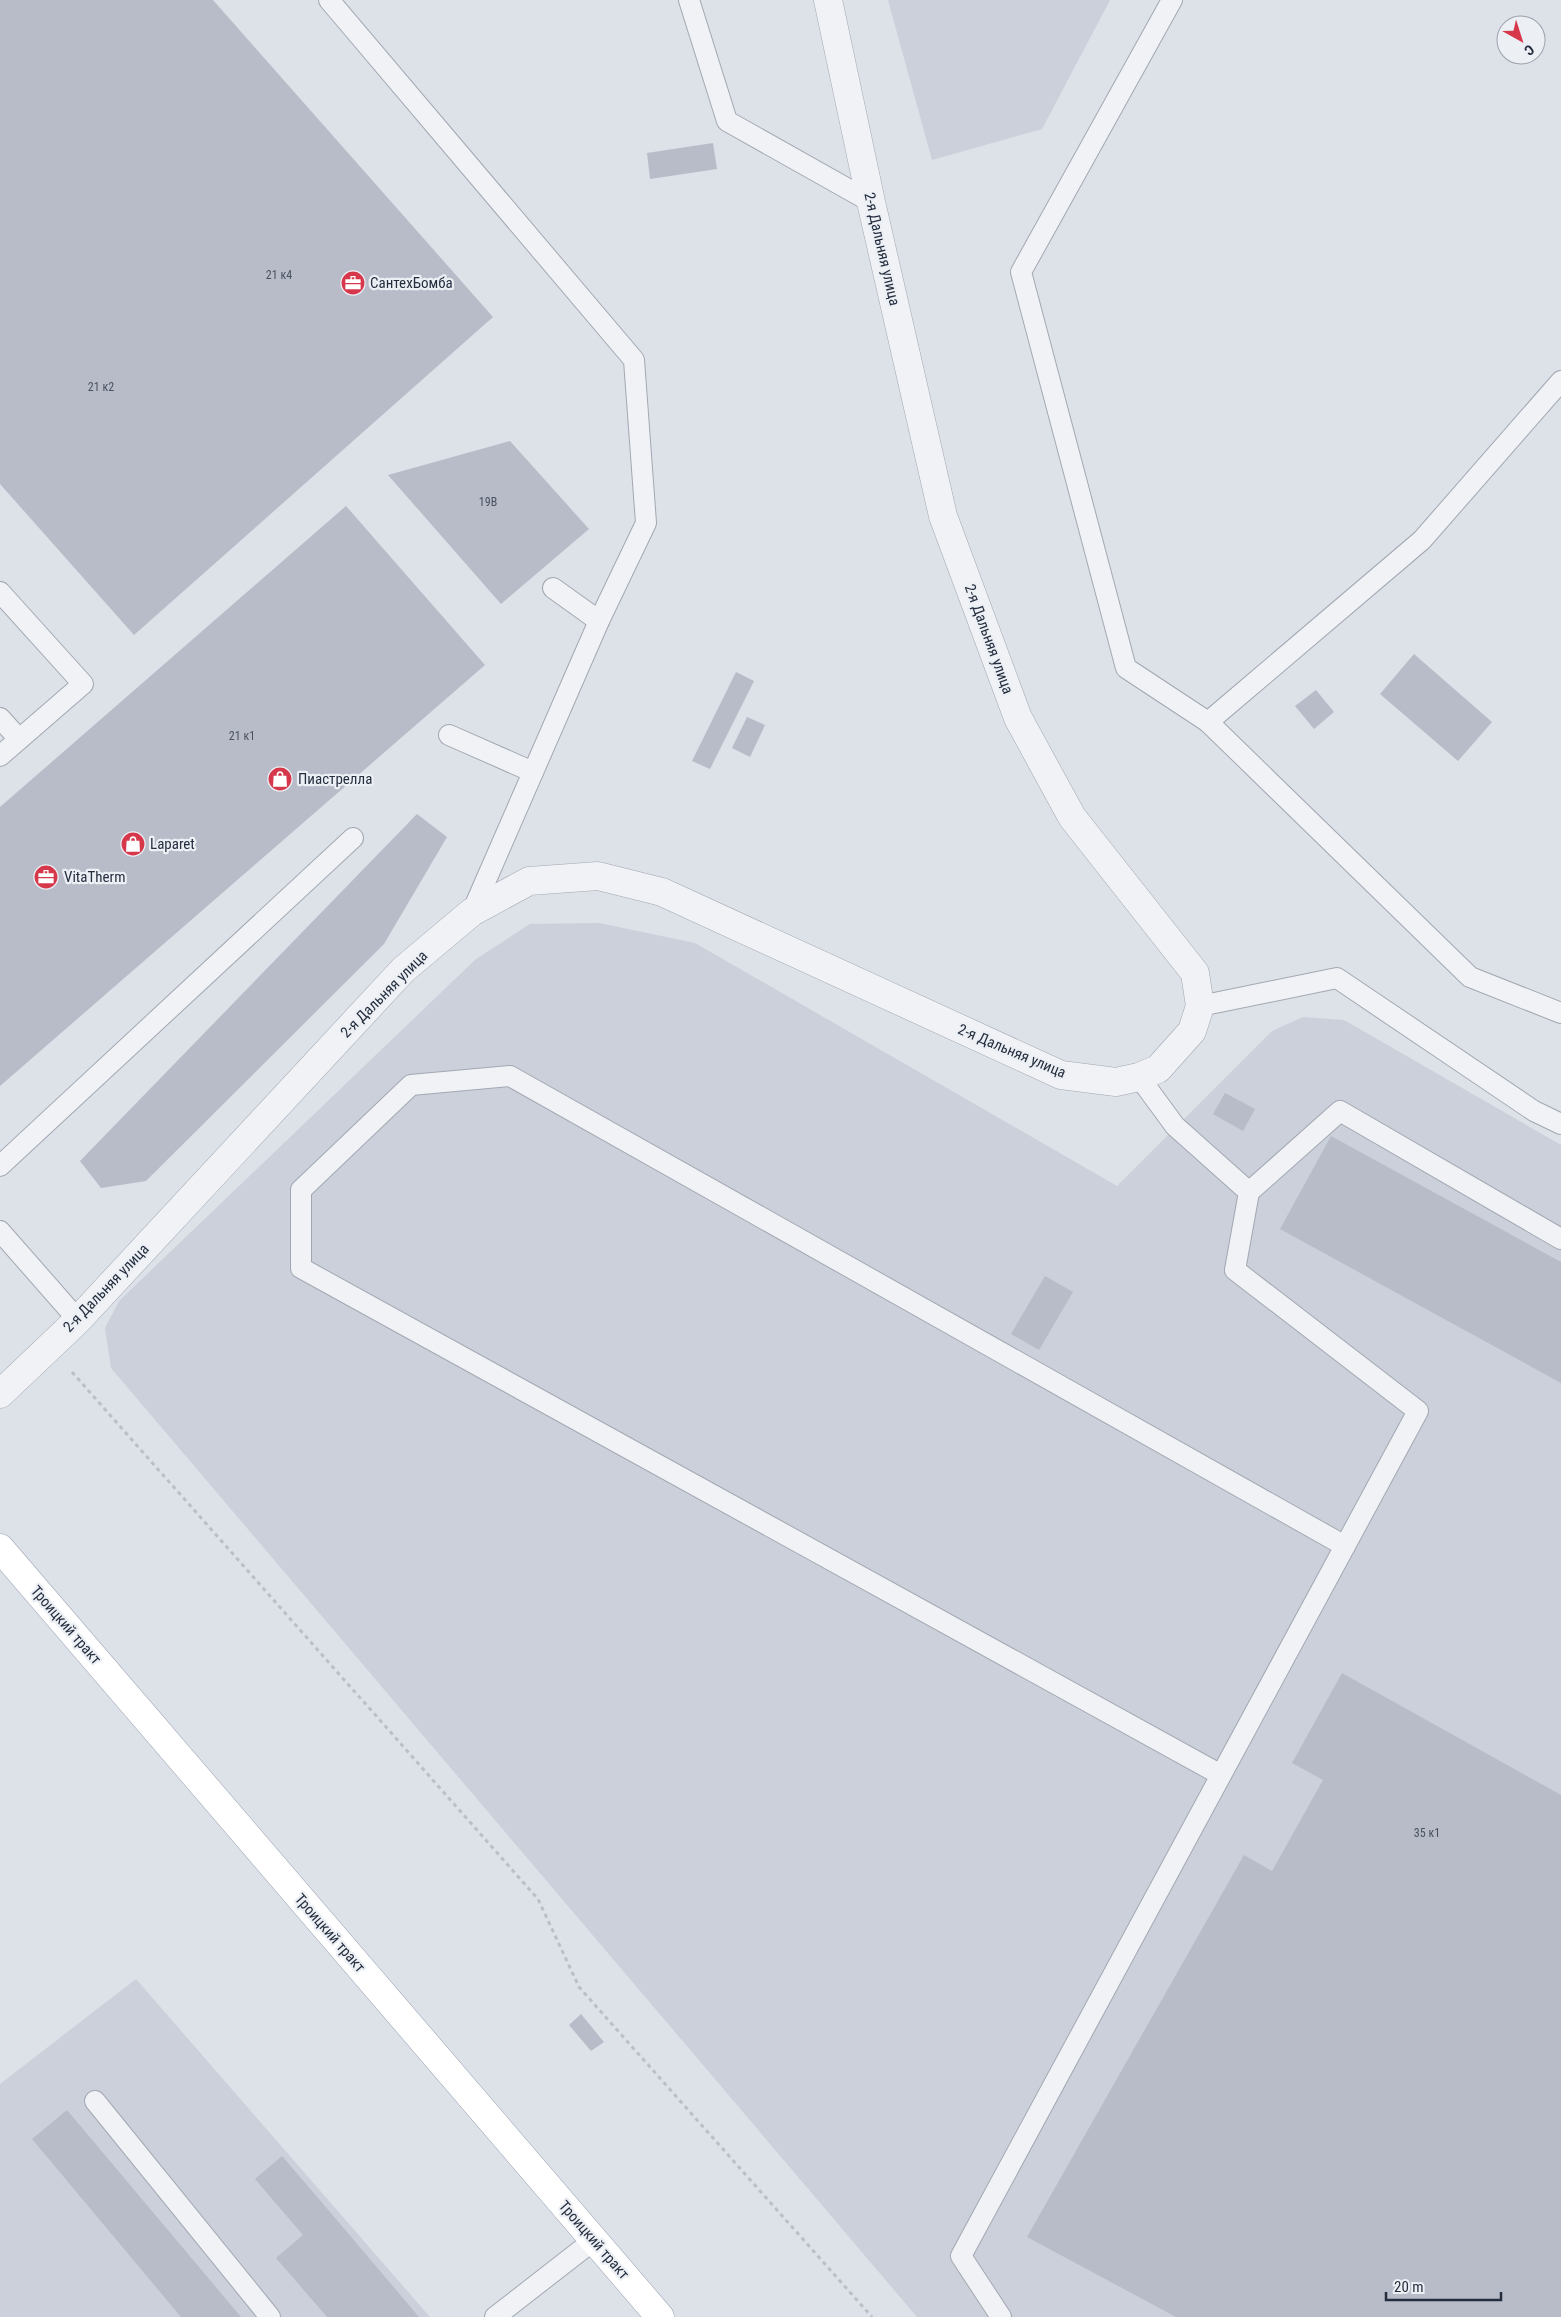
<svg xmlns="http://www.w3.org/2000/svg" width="1561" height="2317" viewBox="0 0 1561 2317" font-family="'Roboto Condensed',sans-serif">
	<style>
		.built { fill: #cbd0da }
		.building { fill: #b7bcc8 }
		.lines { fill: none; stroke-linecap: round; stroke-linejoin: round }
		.service-casing { stroke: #a2a8b2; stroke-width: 22 }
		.minor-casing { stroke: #a2a8b2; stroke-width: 29 }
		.primary-casing { stroke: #9ba4b4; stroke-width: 29 }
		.path { stroke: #bbbfc6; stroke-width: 3; stroke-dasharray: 4 4; stroke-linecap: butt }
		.service { stroke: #f0f2f6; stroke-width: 20 }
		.minor { stroke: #f0f2f6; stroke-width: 28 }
		.primary { stroke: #fff; stroke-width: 28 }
		.labels { text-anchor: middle; stroke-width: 4.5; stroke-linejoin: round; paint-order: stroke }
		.number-label { font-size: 12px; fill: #4a5261 }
		.street-label { font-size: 15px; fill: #252e3f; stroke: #ecf0f5 }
		.poi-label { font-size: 15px; fill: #252e3f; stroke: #ecf0f5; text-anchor: start }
	</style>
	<rect width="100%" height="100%" fill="#dde1e8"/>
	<g class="built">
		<path d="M888,0H1110L1042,129L932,160Z"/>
		<path d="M599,923L695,943L1117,1186L1272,1031L1303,1017L1344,1020L1561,1145V2317H917L111,1368L105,1328L119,1301L476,959L530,924Z"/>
		<path d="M136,1979L430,2317H0V2084Z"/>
	</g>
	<g class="building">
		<path d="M0,0H213L493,317L134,635L0,484Z"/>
		<path d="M713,143L717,169L650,179L647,153Z"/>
		<path d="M510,441L589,529L501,604L388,475Z"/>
		<path d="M346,506L485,665L0,1086V807Z"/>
		<path d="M1414,654L1492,722L1458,761L1380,694Z"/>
		<path d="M736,672L754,681L710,769L692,761Z"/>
		<path d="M1316,690L1334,712L1314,729L1295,706Z"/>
		<path d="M747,717L765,725L750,757L732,748Z"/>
		<path d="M417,814L447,837L384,944L146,1181L101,1188L80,1161Z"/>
		<path d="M1225,1093L1255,1109L1243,1131L1213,1114Z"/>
		<path d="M1331,1136L1561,1262V1383L1280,1229Z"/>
		<path d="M1045,1276L1073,1292L1039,1350L1011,1334Z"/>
		<path d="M1342,1673L1561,1795V2317H1176L1027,2237L1244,1855L1272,1871L1323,1780L1292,1763Z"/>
		<path d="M581,2014L604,2042L591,2051L569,2025Z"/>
		<path d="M67,2110L241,2317H181L32,2139Z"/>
		<path d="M282,2156L330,2212L419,2317H327L276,2258L303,2235L255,2179Z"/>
	</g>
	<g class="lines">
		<defs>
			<g id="service">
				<path d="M329,0L634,360L646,523L599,621L472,912"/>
				<path d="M689,0L727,121L871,202"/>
				<path d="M1172,0L1021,272L1126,668L1208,722L1422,540L1561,381"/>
				<path d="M553,588L599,621"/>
				<path d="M0,592L83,684L0,756"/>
				<path d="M0,718L19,739"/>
				<path d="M1208,722L1470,977L1561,1013"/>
				<path d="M449,735L533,772"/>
				<path d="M1200,1006L1337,978L1534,1111L1561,1124"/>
				<path d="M0,1166L353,838"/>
				<path d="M1249,1192L1340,1111L1561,1239"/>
				<path d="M0,1231L78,1320"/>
				<path d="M1221,1775L301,1268V1190L411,1085L510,1076L1345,1546"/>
				<path d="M95,2101L270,2317"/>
				<path d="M495,2317L594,2240"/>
				<path d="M1001,2317L961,2256L1418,1411L1235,1270L1249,1192L1175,1126L1139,1077"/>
			</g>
			<path id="minor" d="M0,1394L78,1320L403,970L472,912L529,881L598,876L662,892L1061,1075L1116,1082L1139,1077L1158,1069L1192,1031L1200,1006L1195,973L1072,817L1018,718L943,516L871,202L828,0"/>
			<path id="primary" d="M0,1548L660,2317"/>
		</defs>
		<use href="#service" class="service-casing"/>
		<use href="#minor" class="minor-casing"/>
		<use href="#primary" class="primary-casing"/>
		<path class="path" d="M72,1372L538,1899L579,1987L872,2317"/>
		<use href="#service" class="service"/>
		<use href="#minor" class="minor"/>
		<use href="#primary" class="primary"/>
	</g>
	<defs>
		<symbol id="office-disc" viewBox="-11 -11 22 22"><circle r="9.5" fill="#d7374a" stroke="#ecf0f5"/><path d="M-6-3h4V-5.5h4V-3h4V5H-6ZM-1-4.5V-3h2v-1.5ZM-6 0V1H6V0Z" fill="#fff"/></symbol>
		<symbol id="shop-disc" viewBox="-11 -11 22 22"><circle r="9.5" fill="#d7374a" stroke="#ecf0f5"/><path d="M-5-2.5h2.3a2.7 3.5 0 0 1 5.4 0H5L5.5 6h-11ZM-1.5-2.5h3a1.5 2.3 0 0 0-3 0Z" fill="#fff"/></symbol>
	</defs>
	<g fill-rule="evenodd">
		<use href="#office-disc" x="339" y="269" width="28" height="28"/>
		<use href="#shop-disc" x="266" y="765" width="28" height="28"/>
		<use href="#shop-disc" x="119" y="830" width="28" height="28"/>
		<use href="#office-disc" x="32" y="863" width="28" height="28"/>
	</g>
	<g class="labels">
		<g class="number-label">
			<text x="279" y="279">21 к4</text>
			<text x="101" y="391">21 к2</text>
			<text x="488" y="506">19В</text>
			<text x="242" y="740">21 к1</text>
			<text x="1427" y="1837">35 к1</text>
		</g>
		<g class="street-label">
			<text transform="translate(882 249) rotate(77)" y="5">2-я Дальняя улица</text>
			<text transform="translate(989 639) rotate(70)" y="5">2-я Дальняя улица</text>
			<text transform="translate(384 994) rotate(-45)" y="5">2-я Дальняя улица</text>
			<text transform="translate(1012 1051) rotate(23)" y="5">2-я Дальняя улица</text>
			<text transform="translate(106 1288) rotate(-46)" y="5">2-я Дальняя улица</text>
			<text transform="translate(66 1625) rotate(49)" y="5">Троицкий тракт</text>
			<text transform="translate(330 1933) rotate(49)" y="5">Троицкий тракт</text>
			<text transform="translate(594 2240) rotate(49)" y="5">Троицкий тракт</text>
		</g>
		<g class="poi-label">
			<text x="370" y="288">СантехБомба</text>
			<text x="298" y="784">Пиастрелла</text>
			<text x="150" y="849">Laparet</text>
			<text x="64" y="882">VitaTherm</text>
		</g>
	</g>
	<g transform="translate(1521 40) rotate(141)"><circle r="24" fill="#ecf0f5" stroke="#9ca2ac"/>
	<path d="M0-4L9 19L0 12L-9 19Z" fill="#d7374a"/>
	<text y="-8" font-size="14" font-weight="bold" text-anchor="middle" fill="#252e3f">С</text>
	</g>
	<path d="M1386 2292v8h115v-8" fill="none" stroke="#252e3f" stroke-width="2.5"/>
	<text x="1394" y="2292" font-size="15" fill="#252e3f" stroke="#ecf0f5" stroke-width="4" paint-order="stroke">20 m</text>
</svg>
